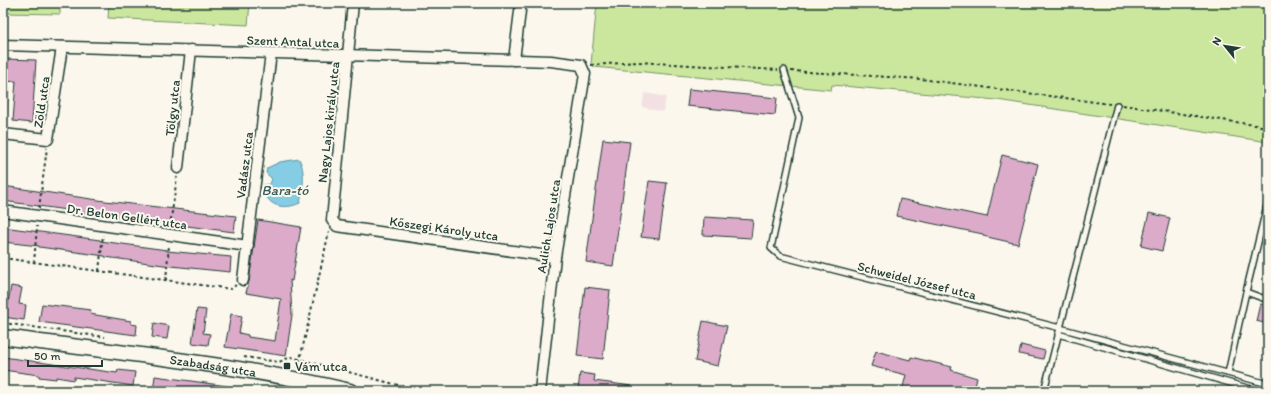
<svg xmlns="http://www.w3.org/2000/svg" width="1271" height="394" viewBox="0 0 1271 394" font-family="Itim,sans-serif">
	<style>
		.built { fill: #f2e0e2 }
		.green { fill: #cbe69d; stroke: #759268 }
		.water { fill: #84cde5; stroke: #5c939e }
		.building { fill: #ddabca; stroke: #1f3d34 }
		.lines { fill: none; stroke-linecap: round; stroke-linejoin: round }
		.service-casing { stroke: #1f3d34; stroke-width: 8 }
		.minor-casing { stroke: #1f3d34; stroke-width: 13 }
		.secondary-casing { stroke: #1f3d34; stroke-width: 17 }
		.path { stroke: #1f3d34; stroke-width: 2; stroke-dasharray: 3 3; stroke-linecap: butt }
		.service { stroke: #fbf7ec; stroke-width: 5 }
		.minor { stroke: #fbf7ec; stroke-width: 10 }
		.secondary { stroke: #fbf7ec; stroke-width: 14 }
		.poi-dot { fill: #1f3d34; stroke: #fbf7ec; stroke-width: 1.5 }
		.labels { text-anchor: middle; stroke-width: 4; stroke-linejoin: round; paint-order: stroke }
		.street-label { font-size: 13px; fill: #1f3d34; stroke: #fbf7ec }
		.poi-label { font-size: 13px; fill: #1f3d34; stroke: #fbf7ec; text-anchor: start }
		.water-label { font-size: 14px; font-style: italic; fill: #335a57; stroke: #fbf7ec }
	</style>
	<rect width="100%" height="100%" fill="#fbf7ec"/>
	<filter id="ink" filterUnits="userSpaceOnUse"><feTurbulence type="fractalNoise" baseFrequency=".025" numOctaves="2"/><feDisplacementMap in="SourceGraphic" scale="8" xChannelSelector="R" yChannelSelector="G"/><feConvolveMatrix kernelMatrix="1 2 1 2 8 2 1 2 1" color-interpolation-filters="sRGB"/></filter>
	<g filter="url(#ink)">
		<path class="built" d="M645,93L666,97L663,112L642,107Z"/>
		<g class="green">
			<path d="M3,3H60V14L3,13Z"/>
			<path d="M109,3H250L248,25L108,18Z"/>
			<path d="M597,3H1268V142L997,100L832,85L831,90L594,67L591,64Z"/>
			<path d="M3,87L9,88L6,120H3Z"/>
		</g>
		<path class="water" d="M299,159C306,170 303,191 300,203C283,211 264,206 264,185L270,184L272,179L266,173L267,168L280,162Z"/>
		<g class="building">
			<path d="M3,59L36,60L32,123L13,121L16,81L3,82Z"/>
			<path d="M689,89L777,98L775,115L687,106Z"/>
			<path d="M603,139L630,142L613,266L586,262Z"/>
			<path d="M1002,155L1038,164L1018,244L983,236V234L896,216L900,199L987,217Z"/>
			<path d="M649,181L667,183L659,239L641,237Z"/>
			<path d="M3,186L105,201L236,216L234,232L109,216L3,201Z"/>
			<path d="M1149,213L1170,218L1162,251L1141,246Z"/>
			<path d="M704,217L753,220L751,238L703,235Z"/>
			<path d="M258,220L301,227L292,281L290,280L292,315L286,356L225,347L231,314L242,316L239,333L248,335V337L275,341L281,299L246,293L249,281Z"/>
			<path d="M3,227L100,240V241L167,250V251L231,257L230,272L171,266L105,257V256L39,247V246L3,242Z"/>
			<path d="M11,286L22,288L19,304L26,305L24,320L3,317V308L7,309Z"/>
			<path d="M585,287L610,290L603,359L577,356Z"/>
			<path d="M42,304L91,310L90,314L131,321V324L137,325L136,335L39,322Z"/>
			<path d="M1260,304L1268,306V324L1256,321Z"/>
			<path d="M197,309L206,310L203,333L210,334L208,345L192,343Z"/>
			<path d="M703,321L727,326L718,366L695,361Z"/>
			<path d="M154,323L169,326L167,339L152,337Z"/>
			<path d="M1021,345L1045,351L1043,359L1019,354Z"/>
			<path d="M876,351L910,360L911,357L952,367L951,370L977,378L974,391H902L906,375L871,366Z"/>
			<path d="M3,357L117,373L118,370L135,372L133,386L74,377V380L56,377V379L39,377V375L3,370Z"/>
			<path d="M580,373L595,375L594,381L632,386V391H578Z"/>
			<path d="M155,376L227,386V391H153Z"/>
		</g>
		<g class="lines">
			<defs>
				<g id="service">
					<path d="M784,70L799,118L771,248L780,256L1060,328L1268,384"/>
					<path d="M1246,292L1268,201"/>
					<path d="M1058,334L1258,391"/>
					<path d="M1228,373L1246,292L1268,300"/>
					<path d="M1044,391L1117,105"/>
				</g>
				<g id="minor">
					<path d="M353,3L332,220L337,226L555,257"/>
					<path d="M3,45L551,61L581,65L585,74L555,257L540,391"/>
					<path d="M514,60L521,3"/>
					<path d="M3,134L48,139L62,47"/>
					<path d="M178,168L191,50"/>
					<path d="M3,211L248,246"/>
					<path d="M243,280L271,53"/>
				</g>
				<g id="secondary">
					<path id="s1" d="M3,337C119,353 237,364 350,391"/>
				</g>
			</defs>
			<use href="#service" class="service-casing"/>
			<use href="#minor" class="minor-casing"/>
			<use href="#secondary" class="secondary-casing"/>
			<g class="path">
				<path d="M591,65L638,62L778,70"/>
				<path d="M791,71L921,79L1110,104"/>
				<path d="M1123,105L1268,127"/>
				<path d="M39,208L47,148"/>
				<path d="M170,226L177,177"/>
				<path d="M3,258L231,289L236,285"/>
				<path d="M34,263L37,226"/>
				<path d="M99,271L103,235"/>
				<path d="M166,280L169,245"/>
				<path d="M3,323L105,337"/>
				<path d="M244,357L279,362L291,357L421,391"/>
				<path d="M298,368L329,232"/>
			</g>
			<use href="#service" class="service"/>
			<use href="#minor" class="minor"/>
			<use href="#secondary" class="secondary"/>
		</g>
	</g>
	<rect class="poi-dot" x="283" y="362" width="8" height="8" rx="2"/>
	<g class="labels">
		<g class="street-label">
			<text transform="translate(293 41) rotate(2)" y="5">Szent Antal utca</text>
			<text transform="translate(41 102) rotate(-82)" y="5">Zöld utca</text>
			<text transform="translate(172 108) rotate(-84)" y="5">Tölgy utca</text>
			<text transform="translate(328 122) rotate(-84)" y="5">Nagy Lajos király utca</text>
			<text transform="translate(244 165) rotate(-83)" y="5">Vadász utca</text>
			<text transform="translate(127 216) rotate(8)" y="5">Dr. Belon Gellért utca</text>
			<text transform="translate(548 226) rotate(-81)" y="5">Aulich Lajos utca</text>
			<text transform="translate(444 228) rotate(8)" y="5">Kőszegi Károly utca</text>
			<text transform="translate(917 280) rotate(14)" y="5">Schweidel József utca</text>
			<text dy="5" stroke="none"><textPath href="#s1" startOffset="212">Szabadság utca</textPath></text>
		</g>
		<g class="poi-label">
			<text x="295" y="371">Vám utca</text>
		</g>
		<g class="water-label">
			<text x="285" y="195">Bara-tó</text>
		</g>
	</g>
	<rect width="1271" height="394" fill="none" stroke="#fbf7ec" stroke-width="16"/>
	<rect x="8" y="8" width="1255" height="378" fill="none" stroke="#1f3d34" stroke-width="1.5" filter="url(#ink)"/>
	<g transform="translate(1225 46) rotate(300)" stroke="#fbf7ec" stroke-width="3" paint-order="stroke">
	<path d="M0-3L7 15L0 10L-7 15Z" fill="#1f3d34"/>
	<text y="-6" font-size="11" font-weight="bold" text-anchor="middle" fill="#1f3d34">N</text>
	</g>
	<path d="M28 360v6h74v-6" fill="none" stroke="#1f3d34" stroke-width="2"/>
	<text x="34" y="360" font-size="12" fill="#1f3d34" stroke="#fbf7ec" stroke-width="3" paint-order="stroke">50 m</text>
</svg>
